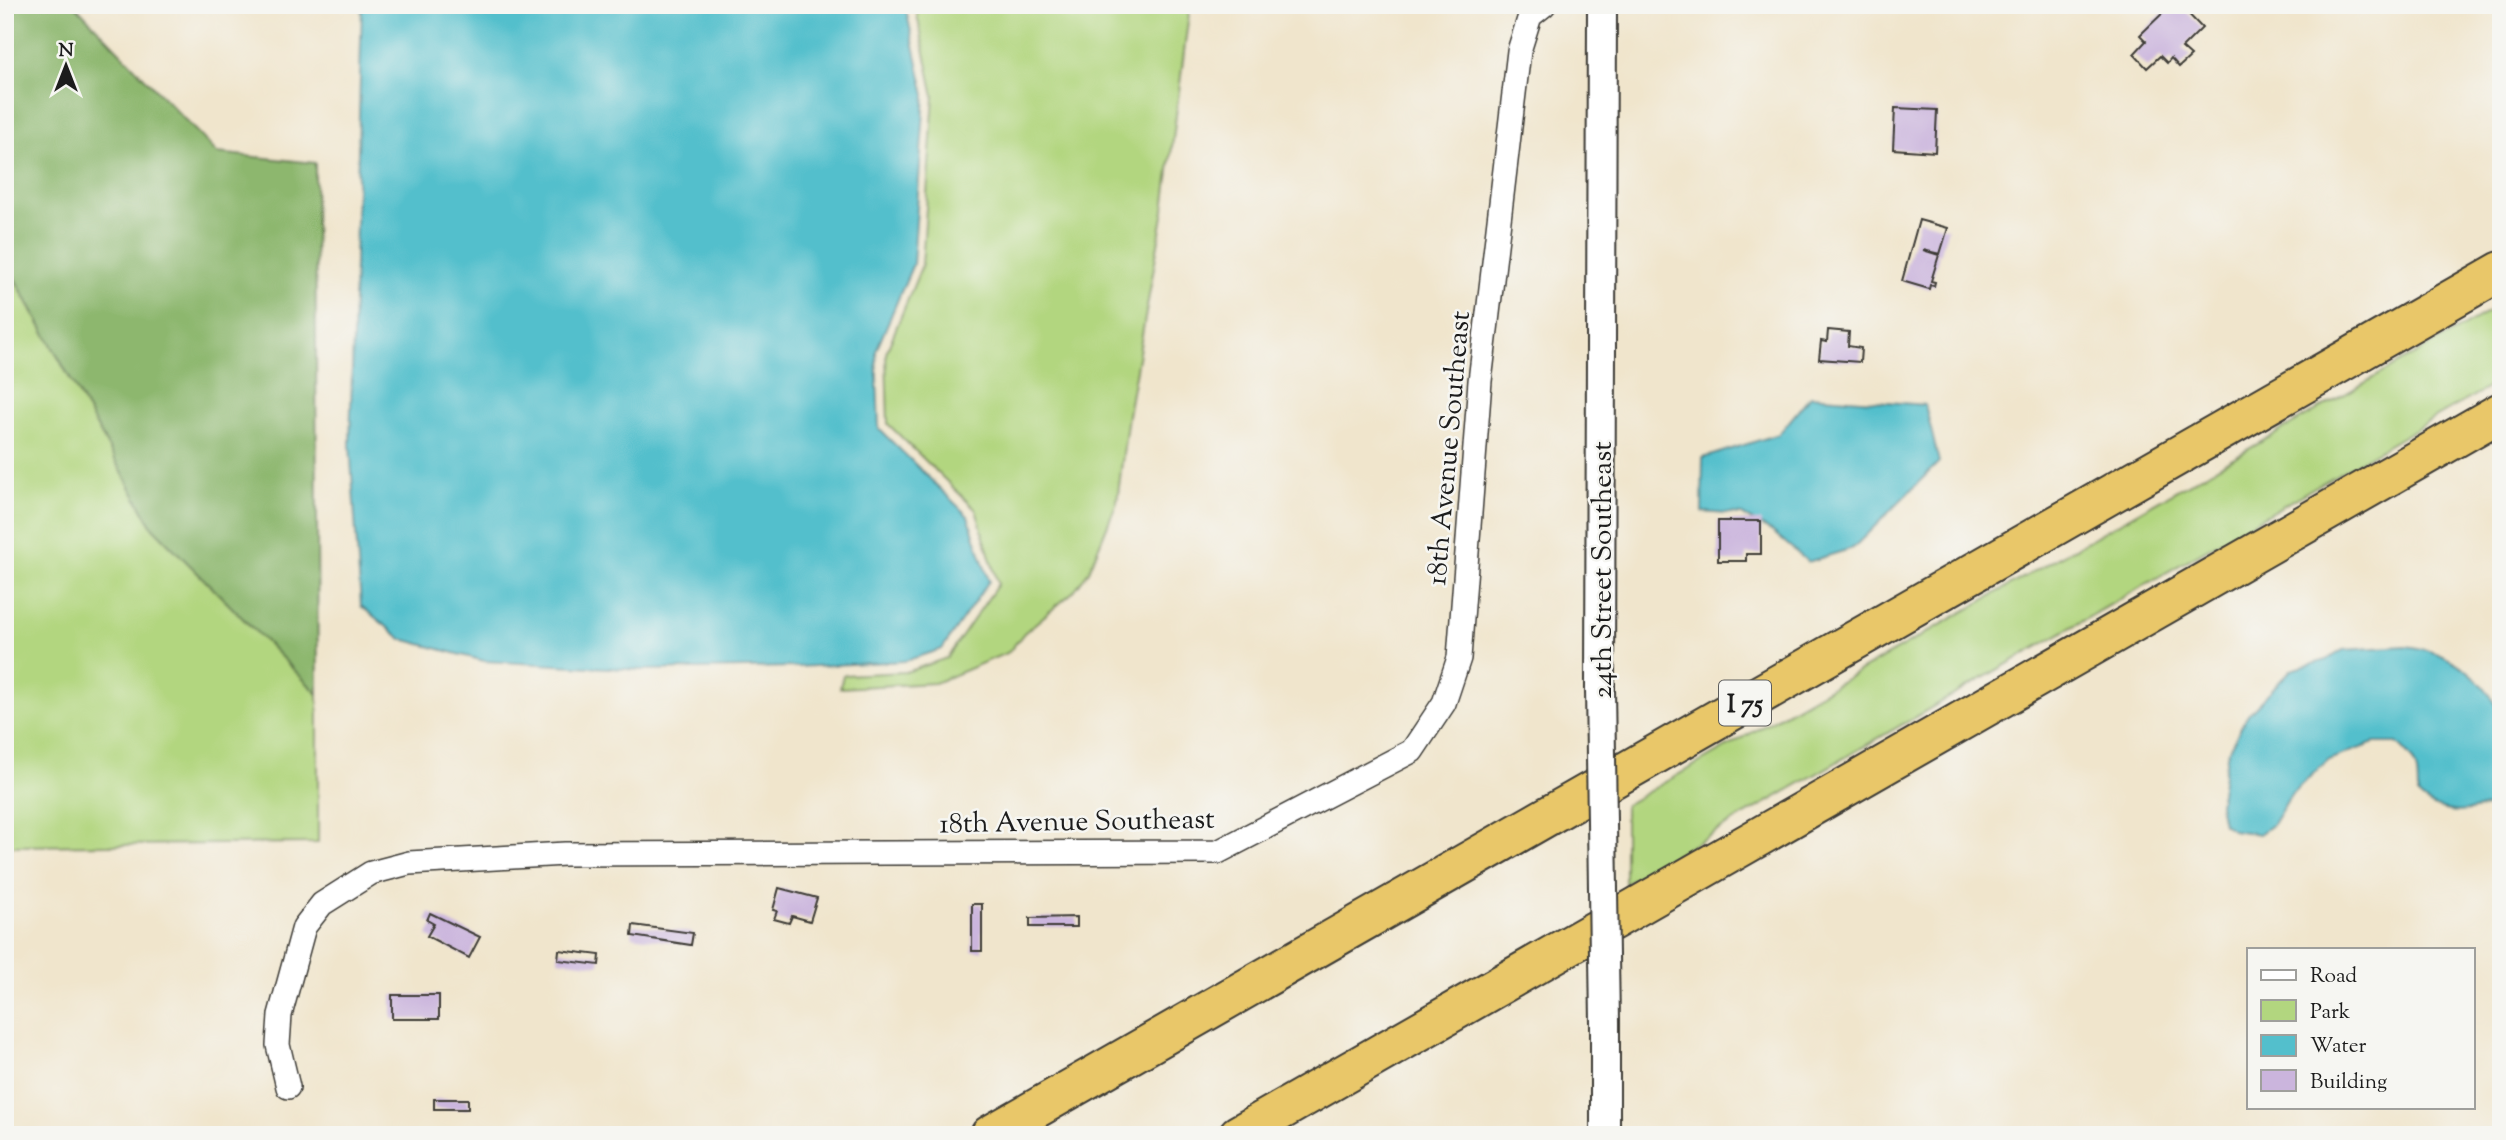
<svg xmlns="http://www.w3.org/2000/svg" width="2506" height="1140" viewBox="0 0 2506 1140" font-family="'Sorts Mill Goudy',serif">
	<style>
		.green { fill: #b2d67f; stroke: #67794e; stroke-width: 2 }
		.forest { fill: #8db76e; stroke: #546a45; stroke-width: 2 }
		.water { fill: #53bfcc; stroke: #386e74; stroke-width: 2 }
		.building { fill: #cbb5dd }
		.lines { fill: none; stroke-linecap: round; stroke-linejoin: round }
		.minor-casing { stroke: #3c3a36; stroke-width: 26 }
		.tertiary-casing { stroke: #3c3a36; stroke-width: 32 }
		.motorway-casing { stroke: #3c3a36; stroke-width: 42 }
		.minor { stroke: #fff; stroke-width: 23 }
		.tertiary { stroke: #fff; stroke-width: 28 }
		.motorway { stroke: #e9c769; stroke-width: 38 }
		.tertiary-bridge-casing { stroke: #3c3a36; stroke-width: 32; stroke-linecap: butt }
		.tertiary-bridge { stroke: #fff; stroke-width: 28 }
		.labels { text-anchor: middle; stroke-width: 5; stroke-linejoin: round; paint-order: stroke }
		.shield { fill: #f6f6f2; stroke: #5d5d5c; stroke-width: 2 }
		.shield-label { font-size: 26px; font-weight: bold; fill: #1c1c1c }
		.street-label { font-size: 28px; fill: #1c1c1c; stroke: #f6f6f2 }
	</style>
	<rect width="100%" height="100%" fill="#f6f6f2"/>
	<filter id="ink" filterUnits="userSpaceOnUse"><feTurbulence type="fractalNoise" baseFrequency=".0143" numOctaves="2"/><feDisplacementMap in="SourceGraphic" scale="14" xChannelSelector="R" yChannelSelector="G"/><feConvolveMatrix kernelMatrix="1 2 1 2 8 2 1 2 1" color-interpolation-filters="sRGB"/></filter>
	<filter id="wash" filterUnits="userSpaceOnUse"><feTurbulence type="fractalNoise" baseFrequency=".00686" numOctaves="4" result="noise"/><feDisplacementMap in="SourceGraphic" scale="28" xChannelSelector="R" yChannelSelector="G"/><feGaussianBlur stdDeviation="1.57" result="paint"/><feColorMatrix in="noise" values="0 0 0 0 0 0 0 0 0 0 0 0 0 0 0 0 0 1.4 0 .05"/><feComposite in="paint" operator="in"/></filter>
	<g filter="url(#wash)">
		<rect width="100%" height="100%" fill="#f0e5cc"/>
		<g class="green">
			<path d="M915,5H1190L1164,210L1128,415L1117,502L1089,571L1073,592L1024,633L1009,652L935,683L840,688L843,675L906,672L947,658L998,584L976,510L888,424L886,353L922,265L934,96Z"/>
			<path d="M5,262L153,528L318,694V843L5,846Z"/>
			<path d="M2501,305V380L1625,884V805Z"/>
		</g>
		<path class="forest" d="M5,5H75L217,153L315,163L318,694L153,528L5,261Z"/>
		<g class="water">
			<path d="M362,5H905L925,95L913,264L876,351L879,429L968,516L989,581L942,649L905,661L797,667L643,670L484,661L402,639L361,606L350,445Z"/>
			<path d="M1810,396L1925,405L1939,462L1853,548L1808,562L1773,532L1742,515L1702,512L1703,458L1779,434Z"/>
			<path d="M2406,646C2449,652 2482,674 2501,714V801C2473,814 2442,818 2418,795C2418,768 2418,762 2397,743H2374L2328,760L2292,793L2273,824L2259,834L2233,830L2223,824L2219,804L2228,751L2248,714L2291,670L2327,660L2343,650Z"/>
		</g>
		<g id="blocks">
			<g class="building">
				<path d="M2171,5H2180L2202,28L2182,48L2191,56L2179,67L2171,58L2167,63L2160,56L2147,68L2134,54L2146,41L2140,35Z"/>
				<path d="M1895,108L1937,110L1935,152L1893,149Z"/>
				<path d="M1919,220L1948,228L1940,254L1923,250L1939,255L1931,281L1935,282L1934,286L1930,285L1929,289L1902,281Z"/>
				<path d="M1828,330L1849,332L1848,346L1861,348L1860,362L1819,359L1821,341L1827,342Z"/>
				<path d="M1718,521H1761V554H1746V561H1718Z"/>
				<path d="M779,888L817,898L810,921L792,916L789,923L774,919L777,911L773,910Z"/>
				<rect x="972" y="904" width="10" height="47"/>
				<path d="M430,913L480,937L469,958L427,936L434,924L427,920Z"/>
				<path d="M1077,917V927H1030V918Z"/>
				<path d="M633,925L693,933L691,945L632,936Z"/>
				<path d="M559,950L600,955L599,965L558,960Z"/>
				<rect x="392" y="995" width="47" height="24"/>
				<rect x="434" y="1099" width="34" height="10"/>
			</g>
		</g>
	</g>
	<g filter="url(#ink)">
		<use href="#blocks" fill-opacity="0" stroke="#3c3a36" stroke-width="2"/>
		<g class="lines">
			<defs>
				<path id="minor" d="M288,1087L278,1045L280,1015L304,927L322,904L371,873L409,863L565,854L1218,852L1412,751L1444,703L1459,658L1480,381L1519,51L1530,16L1544,5"/>
				<g id="tertiary">
					<path d="M1600,689L1602,5"/>
					<path d="M1605,1135V1022"/>
				</g>
				<g id="motorway">
					<path d="M990,1135L2501,271"/>
					<path d="M1238,1135L2501,412"/>
				</g>
			</defs>
			<use href="#minor" class="minor-casing"/>
			<use href="#tertiary" class="tertiary-casing"/>
			<use href="#motorway" class="motorway-casing"/>
			<use href="#minor" class="minor"/>
			<use href="#tertiary" class="tertiary"/>
			<use href="#motorway" class="motorway"/>
			<defs>
				<path id="tertiary-bridge" d="M1600,689L1605,1022"/>
			</defs>
			<use href="#tertiary-bridge" class="tertiary-bridge-casing"/>
			<use href="#tertiary-bridge" class="tertiary-bridge"/>
		</g>
	</g>
	<g class="labels">
		<rect class="shield" x="1719" y="680.5" width="52" height="45" rx="5"/>
		<g class="shield-label">
			<text x="1745" y="712">I 75</text>
		</g>
		<g class="street-label">
			<text transform="translate(1447 448) rotate(-85)" y="10">18th Avenue Southeast</text>
			<text transform="translate(1601 570) rotate(-90)" y="10">24th Street Southeast</text>
			<text transform="translate(1077 820) rotate(-1)" y="10">18th Avenue Southeast</text>
		</g>
	</g>
	<rect width="2506" height="1140" fill="none" stroke="#f6f6f2" stroke-width="28"/>
	<rect x="2247" y="948" width="228" height="161" fill="#f6f6f2" stroke="#9f9f9c" stroke-width="2"/>
	<rect x="2261" y="970" width="35" height="10" fill="#ffffff" stroke="#9f9f9c" stroke-width="2"/>
	<text x="2310" y="982" font-size="21" fill="#1c1c1c">Road</text>
	<rect x="2261" y="1000" width="35" height="21" fill="#b2d67f" stroke="#9f9f9c" stroke-width="2"/>
	<text x="2310" y="1018" font-size="21" fill="#1c1c1c">Park</text>
	<rect x="2261" y="1035" width="35" height="21" fill="#53bfcc" stroke="#9f9f9c" stroke-width="2"/>
	<text x="2310" y="1052" font-size="21" fill="#1c1c1c">Water</text>
	<rect x="2261" y="1070" width="35" height="21" fill="#cbb5dd" stroke="#9f9f9c" stroke-width="2"/>
	<text x="2310" y="1088" font-size="21" fill="#1c1c1c">Building</text>
	<g transform="translate(66 66)" stroke="#f6f6f2" stroke-width="5" paint-order="stroke">
	<path d="M0-5L12 26L0 18L-12 26Z" fill="#1c1c1c"/>
	<text y="-10" font-size="19" font-weight="bold" text-anchor="middle" fill="#1c1c1c">N</text>
	</g>
</svg>
